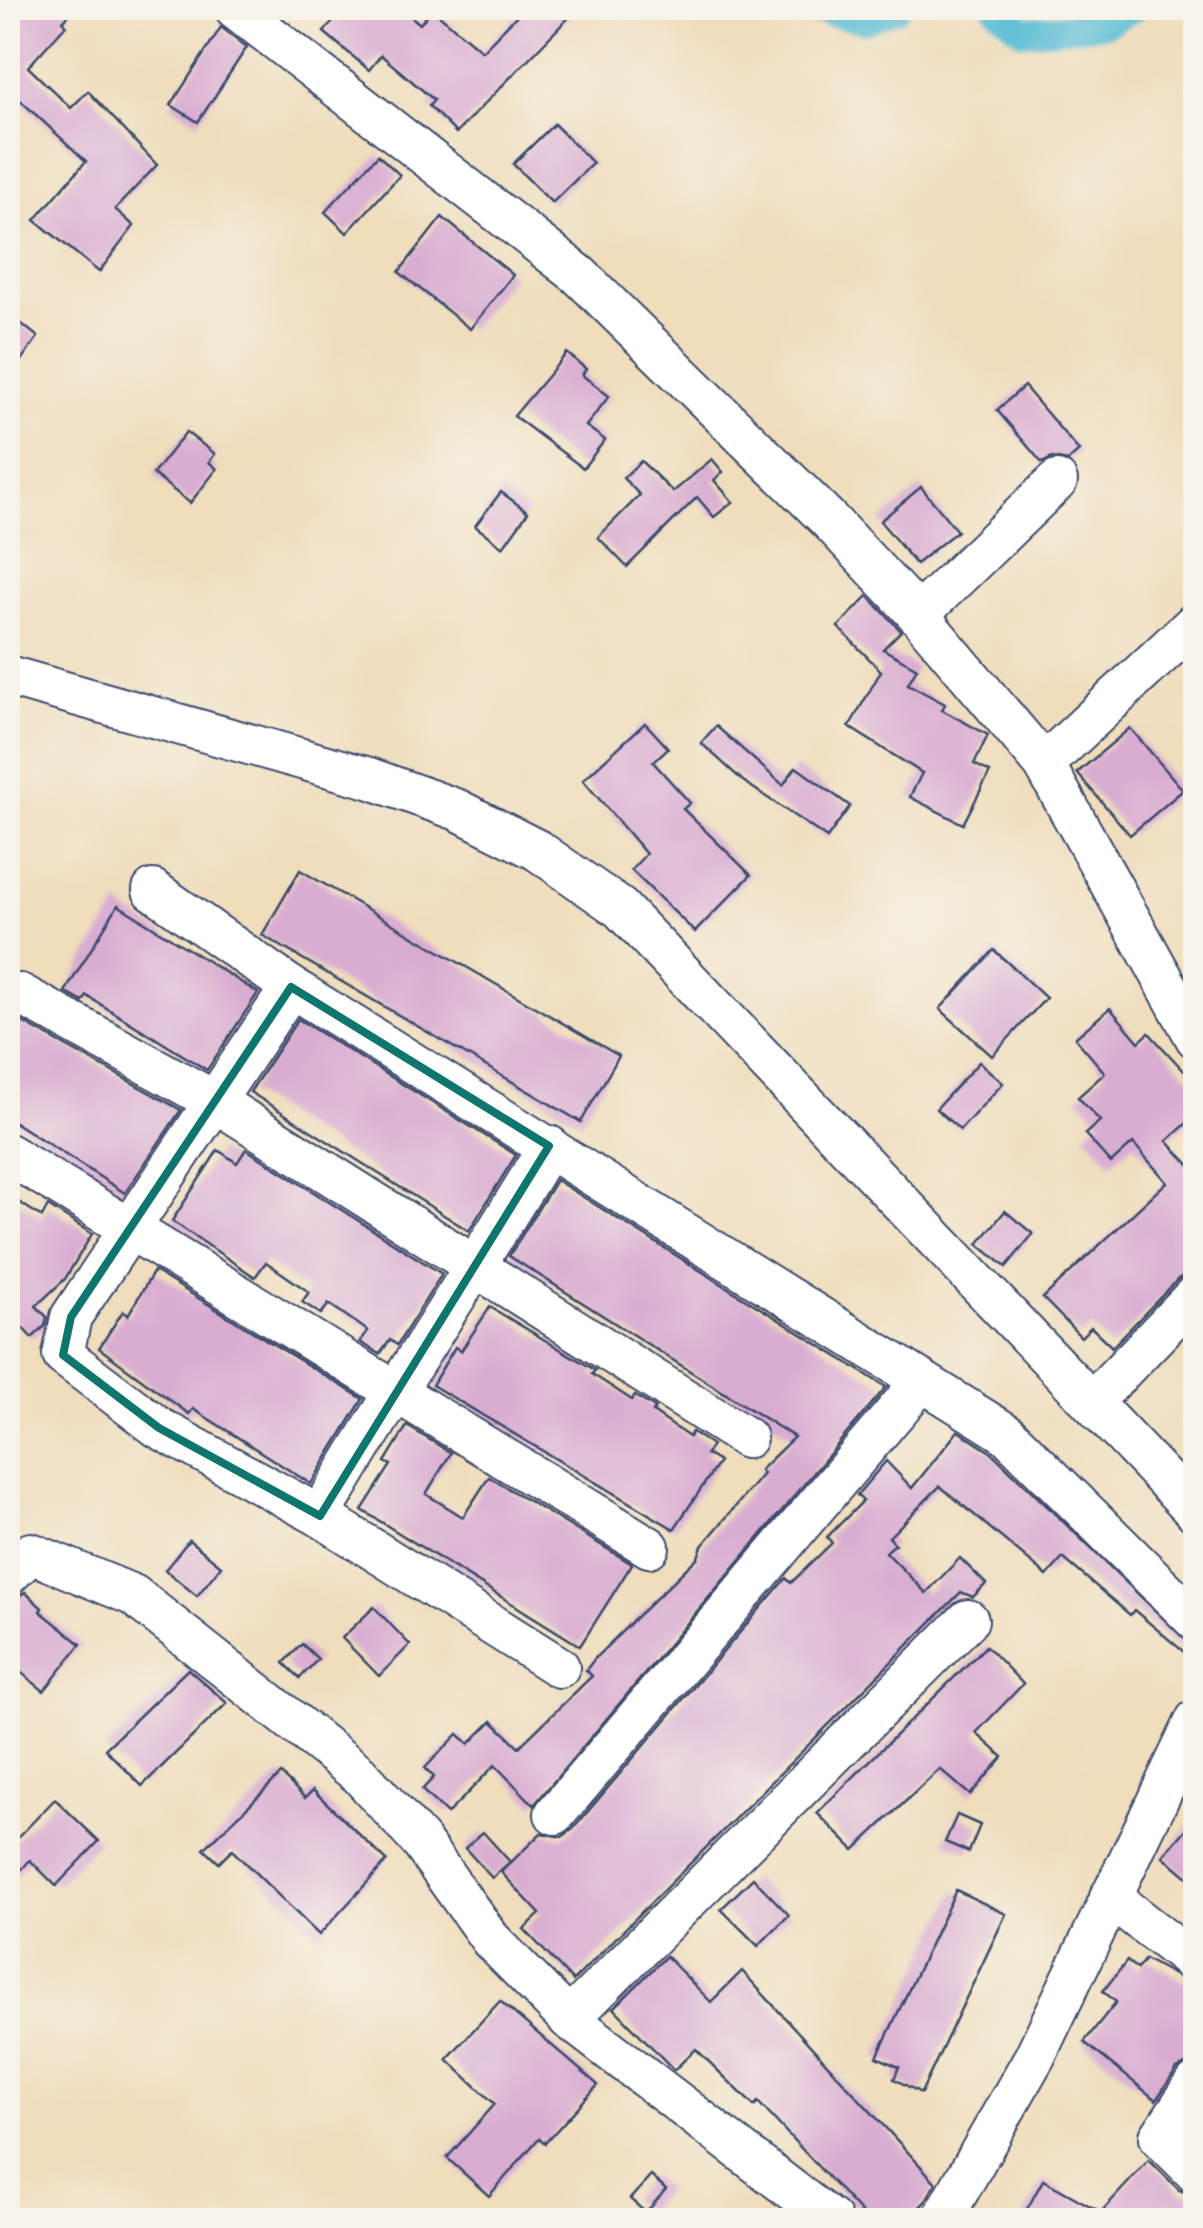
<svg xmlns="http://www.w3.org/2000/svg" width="1203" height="2228" viewBox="0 0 1203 2228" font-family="'Playpen Sans',sans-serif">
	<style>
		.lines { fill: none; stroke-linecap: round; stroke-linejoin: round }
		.canal { stroke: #56bcd4; stroke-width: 28 }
		.building { fill: #d9add2 }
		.minor-casing { stroke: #3b496c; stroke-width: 44 }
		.minor { stroke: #fff; stroke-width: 40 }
		.marked { fill: none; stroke: #0f766e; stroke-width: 8; stroke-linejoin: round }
	</style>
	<rect width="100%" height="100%" fill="#f7f3e8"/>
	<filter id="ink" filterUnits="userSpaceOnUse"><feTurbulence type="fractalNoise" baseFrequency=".01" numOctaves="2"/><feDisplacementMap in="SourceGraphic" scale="20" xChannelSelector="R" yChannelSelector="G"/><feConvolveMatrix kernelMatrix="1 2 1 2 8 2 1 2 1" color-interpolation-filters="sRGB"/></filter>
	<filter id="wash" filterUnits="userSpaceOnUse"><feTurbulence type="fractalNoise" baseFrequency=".0048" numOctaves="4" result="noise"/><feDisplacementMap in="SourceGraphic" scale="40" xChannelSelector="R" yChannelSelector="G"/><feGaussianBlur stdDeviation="2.25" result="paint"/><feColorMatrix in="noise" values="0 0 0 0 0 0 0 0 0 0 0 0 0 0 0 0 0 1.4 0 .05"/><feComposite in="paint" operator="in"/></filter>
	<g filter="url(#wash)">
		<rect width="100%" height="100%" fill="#efddbc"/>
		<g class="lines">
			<g class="canal">
				<path d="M805,8L866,20L896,8"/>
				<path d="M997,8L1024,31L1105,23L1134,8"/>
			</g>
		</g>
		<g id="blocks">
			<g class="building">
				<path d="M8,8H75L63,21L66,25L28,67L71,108L88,91L157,165L115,209L134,226L99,272L35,220L86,161L8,89Z"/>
				<path d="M345,8H401L420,24L432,9L482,51L524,8H578L456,133L429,106L434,100L381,55L369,70L324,32Z"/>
				<path d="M221,27L247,47L198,122L171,105Z"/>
				<path d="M554,124L593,163L552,203L513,164Z"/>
				<path d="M378,155L400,175L347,233L325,212Z"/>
				<path d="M442,217L513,275L470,329L399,272Z"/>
				<path d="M8,313L38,337L8,378Z"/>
				<path d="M567,353L586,369L582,375L609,396L586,426L605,440L583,468L514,416Z"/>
				<path d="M1024,386L1079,451L1068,461L1052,458L1042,463L997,410Z"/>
				<path d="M186,432L215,454L209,462L217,469L190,503L153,474Z"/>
				<path d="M712,459L723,472L714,480L733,502L714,517L697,497L627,567L598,537L640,495L623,478L641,461L673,492Z"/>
				<path d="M921,487L957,531L916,564L880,521Z"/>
				<path d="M501,492L528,512L503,547L475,526Z"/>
				<path d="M868,596L901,631L883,649L917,668L908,684L945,704L942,710L988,735L974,764L990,772L963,824L910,797L922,773L849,727L881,671L838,627Z"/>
				<path d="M645,723L668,748L653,762L690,803L683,809L751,875L695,932L631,870L646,854L583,780Z"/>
				<path d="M716,726L783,785L796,767L850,806L827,838L743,781L701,743Z"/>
				<path d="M1130,728L1183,790L1130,835L1077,773Z"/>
				<path d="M300,870L619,1056L581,1122L262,935Z"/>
				<path d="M118,905L258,993L207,1070L87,996L83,1002L65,992Z"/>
				<path d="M994,950L1046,998L992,1056L940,1009Z"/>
				<path d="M1110,1008L1139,1042L1149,1033L1196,1084V1115L1167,1141L1196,1172V1271L1179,1278L1112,1347L1091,1327L1081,1337L1043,1298L1167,1182L1133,1143L1111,1163L1085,1134L1100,1121L1078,1097L1105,1073L1075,1038Z"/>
				<path d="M8,1014L181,1110L125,1193L8,1118Z"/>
				<path d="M298,1019L516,1155L469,1231L250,1092Z"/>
				<path d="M979,1062L1003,1083L960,1130L936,1109Z"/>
				<path d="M246,1149L442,1274L397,1345L390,1340L380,1354L360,1342L368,1331L329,1304L321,1314L302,1302L309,1292L266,1262L255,1277L172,1221L218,1150L237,1163Z"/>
				<path d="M556,1180L886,1387L534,1805L495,1765L447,1814L422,1790L434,1777L425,1768L458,1734L469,1744L492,1721L519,1747L592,1676L586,1670L596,1657L698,1557L702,1546L763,1474L760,1470L794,1437L509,1256Z"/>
				<path d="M8,1195L42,1217L48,1206L92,1234L65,1279L36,1306L47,1317L45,1326L32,1338L8,1312Z"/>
				<path d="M1005,1211L1033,1234L1006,1267L978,1244Z"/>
				<path d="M154,1271L363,1399L311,1484L193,1409L189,1414L99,1348L123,1311L128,1315Z"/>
				<path d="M490,1307L595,1370L592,1374L632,1400L635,1396L655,1408L653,1412L689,1437L692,1432L712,1445L706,1454L719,1462L674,1529L432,1385L455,1347L461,1351Z"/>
				<path d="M407,1426L451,1453L426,1494L463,1517L489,1477L632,1564L580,1646L362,1510L391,1465L385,1462Z"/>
				<path d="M958,1431L992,1453L1190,1644L1184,1652L1134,1610L1130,1615L1063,1558L1047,1576L940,1486L889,1537L895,1544L886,1552L926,1593L960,1558L986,1584L973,1597L961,1592L573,1981L524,1929L540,1914L501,1872L541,1833L562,1837L573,1829L786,1578L791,1583L832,1543L827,1537L863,1501L857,1495L886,1461L912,1488Z"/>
				<path d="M189,1540L221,1566L197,1596L165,1570Z"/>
				<path d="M25,1592L42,1608L40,1611L81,1644L44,1691L8,1662V1605Z"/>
				<path d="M374,1607L410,1645L379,1676L342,1638Z"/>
				<path d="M302,1644L318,1659L300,1678L284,1663Z"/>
				<path d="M986,1646L1023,1684L976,1733L1003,1757L970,1795L940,1769L854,1850L817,1813Z"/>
				<path d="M188,1669L227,1703L142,1786L105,1749Z"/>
				<path d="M281,1774L305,1798L313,1790L387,1861L319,1935L232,1850L219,1863L204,1849Z"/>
				<path d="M55,1799L99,1841L56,1886L30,1860L8,1885V1848Z"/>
				<path d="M957,1815L980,1825L969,1852L945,1842Z"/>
				<path d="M1196,1818V1884L1163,1856Z"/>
				<path d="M483,1832L510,1862L492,1878L465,1848Z"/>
				<path d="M753,1878L789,1915L758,1946L721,1909Z"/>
				<path d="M956,1890L1006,1914L921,2093L894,2079L899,2067L877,2057Z"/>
				<path d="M666,1956L711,2002L742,1971L936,2183L925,2202L906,2220H868L758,2102L754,2106L696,2049L674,2070L614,2008Z"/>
				<path d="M1145,1959L1196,1987V2060L1177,2069L1156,2100L1084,2042L1116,2002L1103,1991L1127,1961L1137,1969Z"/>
				<path d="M500,2001L598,2085L545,2143L539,2138L489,2196L447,2158L495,2104L447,2059Z"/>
				<path d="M1149,2160L1179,2190L1196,2196V2220H1021L1043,2180L1101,2212Z"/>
				<path d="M651,2176L666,2189L646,2213L630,2199Z"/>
			</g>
		</g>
	</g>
	<g filter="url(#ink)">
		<use href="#blocks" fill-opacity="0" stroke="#3b496c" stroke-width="2.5"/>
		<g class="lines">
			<defs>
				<g id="minor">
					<path d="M235,8L579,275L829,520L918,615L1044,764L1196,1038"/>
					<path d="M918,615L1057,481"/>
					<path d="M8,676L369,778L458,810L537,850L620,908L1196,1512"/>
					<path d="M1044,764L1196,622"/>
					<path d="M153,890L291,987L1007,1434L1196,1621"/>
					<path d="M291,987L71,1317L63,1355L159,1428L320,1516L559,1667"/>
					<path d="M20,994L216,1102L746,1438"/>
					<path d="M8,1154L649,1547"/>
					<path d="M1092,1402L1196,1294"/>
					<path d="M320,1516C393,1390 475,1271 549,1146"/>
					<path d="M8,1575L31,1553L133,1595L359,1774L421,1842L491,1940L569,2019L831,2220"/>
					<path d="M555,1814L922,1381"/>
					<path d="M1110,1897L1196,1964"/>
					<path d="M569,2019L968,1620"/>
					<path d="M1196,2083L1160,2137L1196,2173"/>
					<path d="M942,2220L1035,2056L1196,1720"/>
				</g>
			</defs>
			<use href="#minor" class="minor-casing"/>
			<use href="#minor" class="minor"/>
		</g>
	</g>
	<path class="marked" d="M291,987L549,1146L320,1516L159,1428L63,1355L71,1317Z"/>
	<rect width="1203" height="2228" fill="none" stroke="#f7f3e8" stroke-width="40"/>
</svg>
